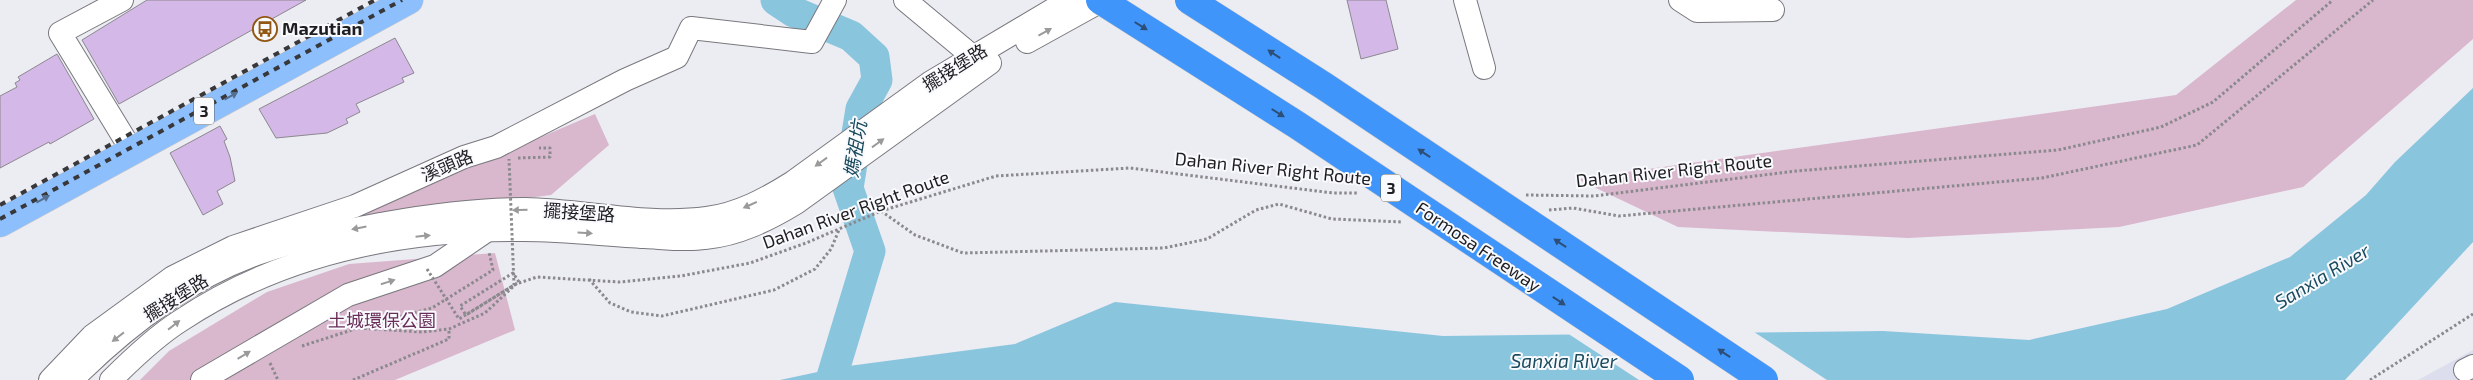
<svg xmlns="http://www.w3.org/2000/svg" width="2473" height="380" viewBox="0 0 2473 380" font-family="'Exo 2','Noto Sans TC',sans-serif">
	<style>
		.built { fill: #dddeed }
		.green { fill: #d9b7cd }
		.water { fill: #8ac5de }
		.pier { fill: #ececf3 }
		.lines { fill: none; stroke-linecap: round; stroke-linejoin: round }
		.river { stroke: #8ac5de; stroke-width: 31 }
		.building { fill: #d4b9e8; stroke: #8c888e }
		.minor-casing { stroke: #78787e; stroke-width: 24 }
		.major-casing { stroke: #c9c9c9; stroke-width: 29 }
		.path { stroke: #89898e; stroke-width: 3; stroke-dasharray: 2.5 2.5; stroke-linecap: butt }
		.minor { stroke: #fff; stroke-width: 22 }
		.major { stroke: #8cbffc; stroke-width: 28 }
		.rail { stroke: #38383a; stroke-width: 4; stroke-dasharray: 6 6; stroke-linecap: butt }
		.highway-bridge-casing { stroke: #c9c9c9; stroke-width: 29; stroke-linecap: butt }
		.path-bridge { stroke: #89898e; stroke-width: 3; stroke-dasharray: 2.5 2.5; stroke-linecap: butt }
		.highway-bridge { stroke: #4095fa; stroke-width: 28 }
		.oneway { fill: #2c4e77 }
		.oneway2 { fill: #9a9a9b }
		.oneway3 { fill: #556e8e }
		.labels { text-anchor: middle; stroke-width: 4; stroke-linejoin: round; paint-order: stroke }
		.shield { fill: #f9fafe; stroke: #606063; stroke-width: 1 }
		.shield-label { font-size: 16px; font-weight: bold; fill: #1e1e20 }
		.poi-label { font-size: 18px; font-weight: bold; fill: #1e1e20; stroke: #f9fafe; text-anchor: start }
		.street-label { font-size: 18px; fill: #1e1e20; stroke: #f9fafe }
		.park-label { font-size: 18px; fill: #682e58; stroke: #f9fafe }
		.water-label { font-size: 19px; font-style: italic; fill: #1b4b5e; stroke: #f9fafe }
	</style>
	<rect width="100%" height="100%" fill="#ececf3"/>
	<path class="built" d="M2473,350V380H2418Z"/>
	<g class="green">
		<path d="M2296,0H2473V39L2303,187L2119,227L1908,238L1678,227L1577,179L2176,95Z"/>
		<path d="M595,114L609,145L551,195L341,222Z"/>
		<path d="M495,253L515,330L395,380H140L169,351L267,292L349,264Z"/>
	</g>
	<path class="water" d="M2473,88V242L2345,380H780L841,367L1015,344L1115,302L1443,336L1883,331L2029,340L2167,309L2290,257L2366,195L2395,162Z"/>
	<path class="pier" d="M1751,330L1827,380H1639L1564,331Z"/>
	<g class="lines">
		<path class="river" d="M776,0L794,12L851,36L874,57L877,80L861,109L848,188L870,251L831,380"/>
	</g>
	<g class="building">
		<path d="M147,0H306L119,104L82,40Z"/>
		<path d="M1347,0H1386L1398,49L1361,59Z"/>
		<path d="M395,38L414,73L402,78L404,82L356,104L360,112L346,119L348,123L327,133L276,138L259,109Z"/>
		<path d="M57,54L94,119L50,144L49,142L0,168V96L17,87L15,83L20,80L18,77Z"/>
		<path d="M220,126L227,139L224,141L230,157L235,181L217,191L223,204L203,215L170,153Z"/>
	</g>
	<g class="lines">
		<defs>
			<g id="minor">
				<path d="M122,0L60,33L132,151"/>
				<path d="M905,0L983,65"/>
				<path d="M1465,0L1484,68"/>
				<path d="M1680,0L1697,11L1773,10"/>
				<path d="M1027,42L1103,0"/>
				<path d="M2465,370L2473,366"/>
				<path d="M50,380L92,336L173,277L233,247L355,206L464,157L496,147L625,80L677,57L691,28L812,42L835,0"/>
				<path d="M72,380C124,328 187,279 257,254C298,239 343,231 386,223C431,215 478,209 525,209C585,210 647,226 707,218C738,214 766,199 793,182L931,82L1069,0"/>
				<path d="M111,380C132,359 155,337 180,321C282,253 403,229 524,230C564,230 605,235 645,237C664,238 686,241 705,238C738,235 768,220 796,203L990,63"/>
				<path d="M202,380L348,295L435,266L485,232"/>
			</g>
			<path id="major" d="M0,223L409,0"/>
		</defs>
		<use href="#minor" class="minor-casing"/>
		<use href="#major" class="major-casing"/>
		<g class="path">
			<path d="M518,158L550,157V148H539"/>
			<path d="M1526,195L1594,196L1796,171L2058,150L2161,127L2213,102L2333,0"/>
			<path d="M1549,210L1573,208L1619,216L2042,178L2197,145L2373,0"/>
			<path d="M881,211L915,235L963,253L1164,248L1207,239L1256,210L1279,204L1332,219L1403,222"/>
			<path d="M589,279L610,303L631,312L662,316L774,290L815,269L831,249L839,230"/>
			<path d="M361,327L432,308L493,270L489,252"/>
			<path d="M302,346L358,328L422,332L449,329L485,313L516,284L537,277L619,282L681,276L750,263L806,243L881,211L996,176L1130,168L1333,193H1358"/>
			<path d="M270,363L278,380"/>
			<path d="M353,380L449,339V329"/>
			<path d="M2370,380L2473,314"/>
		</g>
		<use href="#minor" class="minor"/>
		<use href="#major" class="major"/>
		<g class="rail">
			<path d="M0,205L375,0"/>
			<path d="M0,219L402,0"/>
		</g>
		<defs>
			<g id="highway-bridge">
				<path d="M1100,0L1297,125L1680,380"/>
				<path d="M1189,0L1324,86L1764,380"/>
			</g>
		</defs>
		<use href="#highway-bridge" class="highway-bridge-casing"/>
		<path class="path-bridge" d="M427,269L459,319L519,282L513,273L460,306L466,315L514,285L509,159"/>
		<use href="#highway-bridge" class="highway-bridge"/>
	</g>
	<defs><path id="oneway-solid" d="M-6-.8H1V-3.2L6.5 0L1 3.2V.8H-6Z" transform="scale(1.25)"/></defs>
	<g class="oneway">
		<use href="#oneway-solid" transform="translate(1141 26) rotate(32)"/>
		<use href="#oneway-solid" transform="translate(1274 54) rotate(-147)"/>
		<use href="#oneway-solid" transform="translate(1278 113) rotate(32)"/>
		<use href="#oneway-solid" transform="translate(1424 153) rotate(-146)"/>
		<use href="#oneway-solid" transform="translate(1560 243) rotate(-146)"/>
		<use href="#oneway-solid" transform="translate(1559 301) rotate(33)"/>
		<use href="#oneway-solid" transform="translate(1724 353) rotate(-146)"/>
	</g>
	<g class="oneway2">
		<use href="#oneway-solid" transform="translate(1045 32) rotate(-29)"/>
		<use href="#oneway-solid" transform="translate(878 143) rotate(-36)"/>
		<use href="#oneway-solid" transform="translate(821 162) rotate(144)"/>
		<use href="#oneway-solid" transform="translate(750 205) rotate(156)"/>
		<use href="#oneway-solid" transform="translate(520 210) rotate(179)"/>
		<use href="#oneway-solid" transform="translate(359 228) rotate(169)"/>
		<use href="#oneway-solid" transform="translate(585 233) rotate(4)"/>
		<use href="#oneway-solid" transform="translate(423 236) rotate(-6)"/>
		<use href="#oneway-solid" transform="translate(388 282) rotate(-18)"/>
		<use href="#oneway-solid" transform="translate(174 325) rotate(-38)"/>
		<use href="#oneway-solid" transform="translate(118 337) rotate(142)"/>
		<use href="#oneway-solid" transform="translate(244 355) rotate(-31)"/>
	</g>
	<g class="oneway3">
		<use href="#oneway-solid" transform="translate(231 96) rotate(-29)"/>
		<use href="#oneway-solid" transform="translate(43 199) rotate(-29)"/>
	</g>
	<defs>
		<symbol id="bus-ring" viewBox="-11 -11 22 22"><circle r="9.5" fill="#f9fafe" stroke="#915713" stroke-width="1.5"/><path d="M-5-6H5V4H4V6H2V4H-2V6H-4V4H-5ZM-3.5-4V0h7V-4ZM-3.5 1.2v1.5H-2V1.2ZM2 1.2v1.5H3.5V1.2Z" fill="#915713"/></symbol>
	</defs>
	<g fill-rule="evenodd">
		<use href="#bus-ring" x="251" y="15" width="28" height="28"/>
	</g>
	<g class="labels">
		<g class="shield">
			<rect x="194" y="97.5" width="20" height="27" rx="4"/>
			<rect x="1381" y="174.5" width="20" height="27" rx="4"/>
		</g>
		<g class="shield-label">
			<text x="204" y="117">3</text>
			<text x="1391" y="194">3</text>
		</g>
		<g class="poi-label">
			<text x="282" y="35">Mazutian</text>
		</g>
		<g class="street-label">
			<text transform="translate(955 68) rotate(-32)" y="6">擺接堡路</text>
			<text transform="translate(447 166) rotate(-23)" y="6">溪頭路</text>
			<text transform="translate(1273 169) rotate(6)" y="6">Dahan River Right Route</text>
			<text transform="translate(1674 171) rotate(-6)" y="6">Dahan River Right Route</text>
			<text transform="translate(856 210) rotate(-20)" y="6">Dahan River Right Route</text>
			<text transform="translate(579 213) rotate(4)" y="6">擺接堡路</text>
			<text transform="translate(1478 247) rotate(34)" y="6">Formosa Freeway</text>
			<text transform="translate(176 298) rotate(-32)" y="6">擺接堡路</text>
		</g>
		<g class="park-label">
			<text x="382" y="327">土城環保公園</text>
		</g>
		<g class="water-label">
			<text transform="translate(855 149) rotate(-81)" y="7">媽祖坑</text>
			<text transform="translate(2322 276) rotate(-31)" y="7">Sanxia River</text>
			<text x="1564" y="368">Sanxia River</text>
		</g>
	</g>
</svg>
